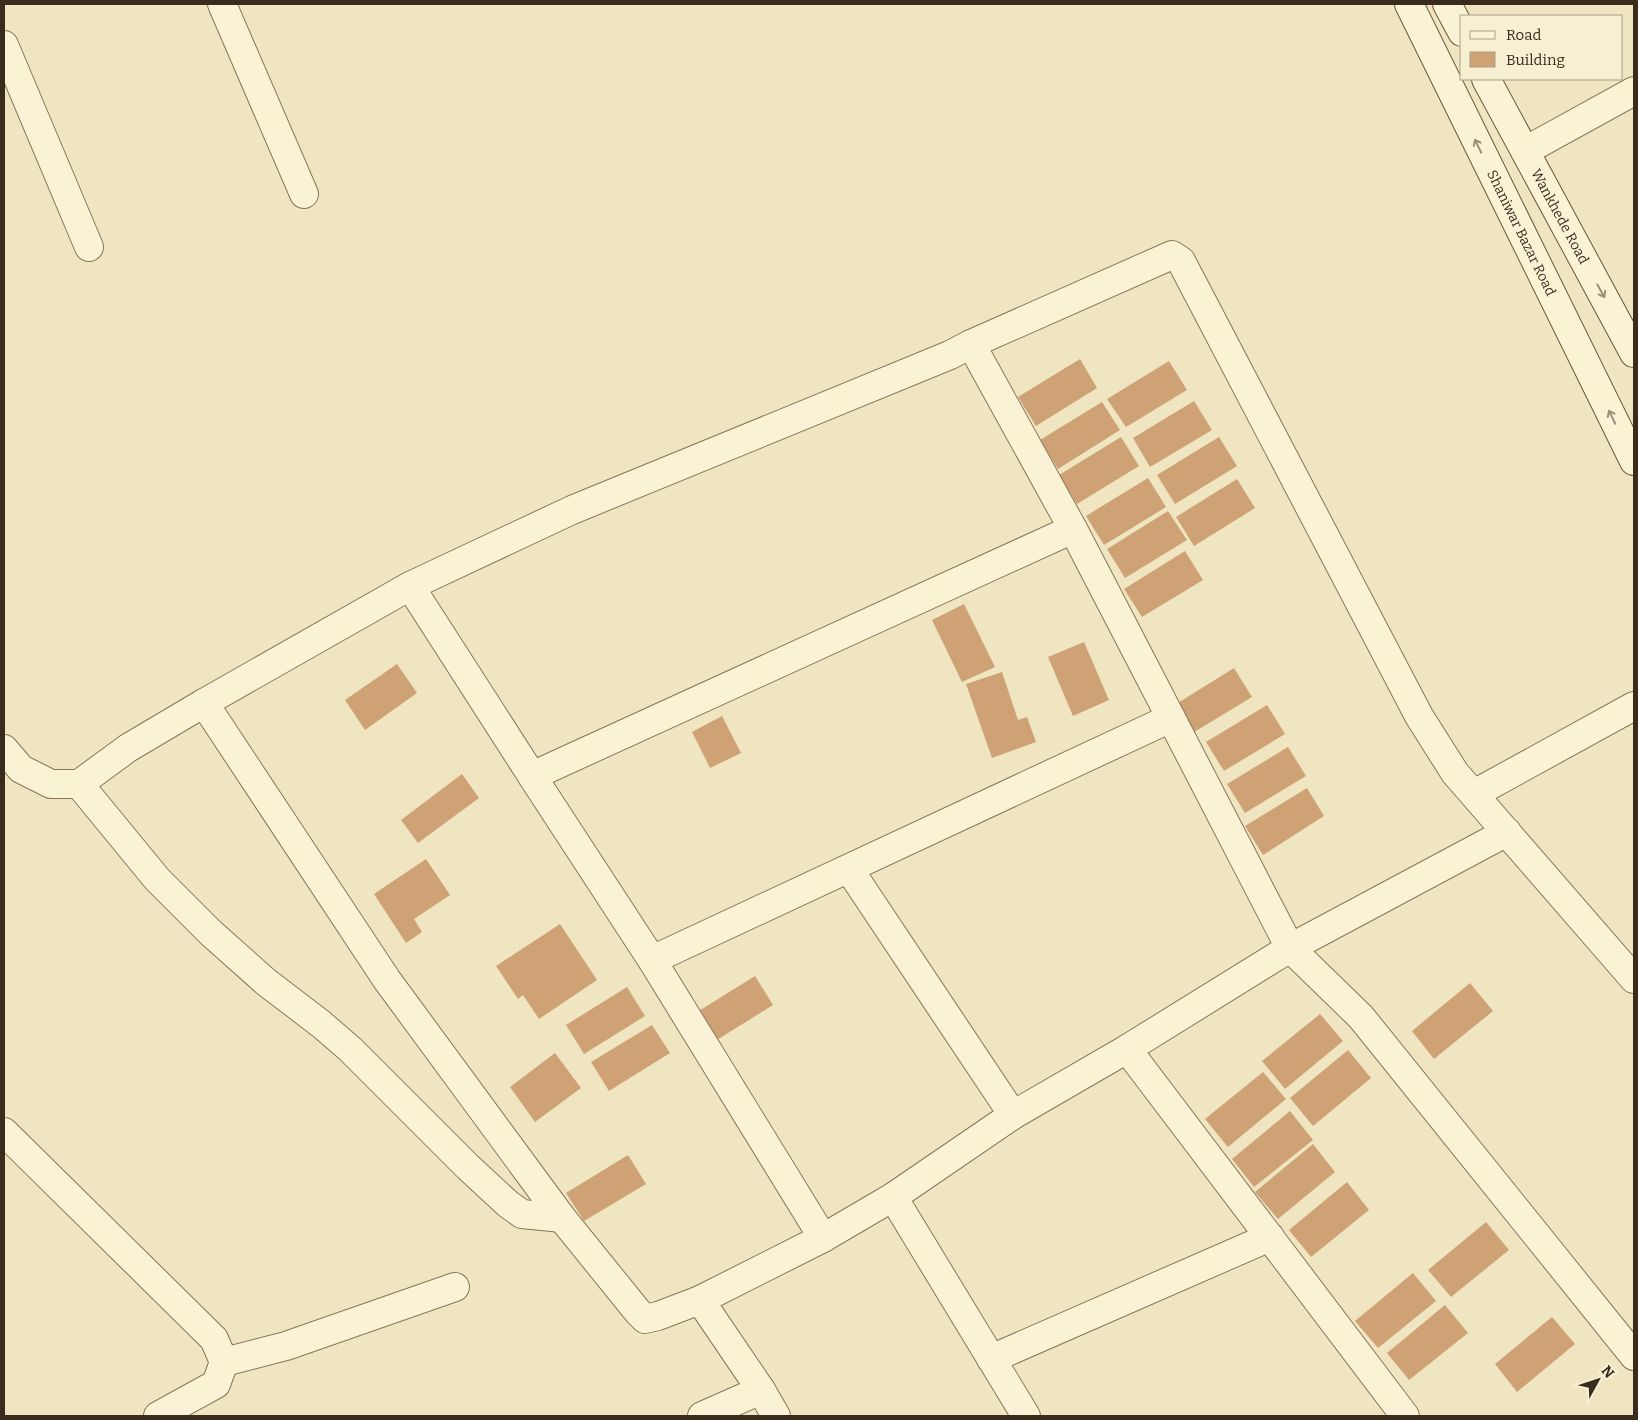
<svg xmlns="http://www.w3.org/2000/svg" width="1638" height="1420" viewBox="0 0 1638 1420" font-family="Bitter,serif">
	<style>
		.building { fill: #cfa276 }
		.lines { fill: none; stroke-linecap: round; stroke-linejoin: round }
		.street-casing { stroke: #897658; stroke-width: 30 }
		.secondary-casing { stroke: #6b573b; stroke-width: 30 }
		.street { stroke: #faf2d5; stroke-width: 28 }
		.secondary { stroke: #faf2d5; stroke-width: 28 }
		.oneway { stroke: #9a8f79 }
		.labels { text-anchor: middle; stroke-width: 5; stroke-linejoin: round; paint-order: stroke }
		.street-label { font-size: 14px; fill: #392c1d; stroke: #f6efd1 }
	</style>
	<rect width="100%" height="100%" fill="#efe5c1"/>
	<g class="building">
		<path d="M1080,359L1097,388L1036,426L1018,397Z"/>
		<path d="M1169,361L1187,390L1126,427L1107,399Z"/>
		<path d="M1194,401L1212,430L1150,467L1133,438Z"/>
		<path d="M1102,402L1120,430L1058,469L1040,440Z"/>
		<path d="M1121,437L1139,466L1077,504L1059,475Z"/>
		<path d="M1219,437L1237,466L1175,504L1157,475Z"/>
		<path d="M1148,478L1166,507L1104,545L1086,516Z"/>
		<path d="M1237,479L1255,508L1194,546L1176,517Z"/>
		<path d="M1168,511L1187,540L1125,578L1107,549Z"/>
		<path d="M1185,551L1203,580L1142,617L1124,589Z"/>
		<path d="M964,604L995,667L962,682L932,620Z"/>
		<path d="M1084,642L1109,700L1073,716L1048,657Z"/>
		<path d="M397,664L417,693L365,730L345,700Z"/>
		<path d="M1234,668L1252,697L1191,734L1173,706Z"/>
		<path d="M1002,672L1018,720L1027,717L1036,742L992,758L966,684Z"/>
		<path d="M1267,705L1285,734L1224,771L1206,742Z"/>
		<path d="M722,716L741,753L710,768L692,732Z"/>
		<path d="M1288,747L1306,776L1245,813L1227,784Z"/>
		<path d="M462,774L479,798L418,843L401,820Z"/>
		<path d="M1307,788L1324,816L1263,855L1245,826Z"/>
		<path d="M426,859L450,895L414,919L422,932L406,943L374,894Z"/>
		<path d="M560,924L597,980L539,1019L523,995L518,999L496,966Z"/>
		<path d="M755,976L773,1005L712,1043L694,1014Z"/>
		<path d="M1470,983L1493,1011L1434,1059L1412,1031Z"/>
		<path d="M627,987L645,1016L584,1054L566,1025Z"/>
		<path d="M1320,1014L1343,1041L1285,1089L1262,1061Z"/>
		<path d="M652,1025L670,1053L609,1091L591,1062Z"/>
		<path d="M1348,1050L1371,1078L1313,1126L1290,1098Z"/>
		<path d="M555,1053L581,1088L535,1122L510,1087Z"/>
		<path d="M1263,1072L1286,1099L1228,1147L1205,1119Z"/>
		<path d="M1290,1111L1313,1140L1254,1187L1232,1159Z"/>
		<path d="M1313,1144L1335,1172L1278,1219L1255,1192Z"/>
		<path d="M628,1155L646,1184L584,1221L566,1193Z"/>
		<path d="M1347,1182L1369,1210L1311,1257L1289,1230Z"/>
		<path d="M1486,1222L1509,1250L1451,1297L1428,1270Z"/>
		<path d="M1413,1273L1436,1301L1378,1348L1355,1321Z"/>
		<path d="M1445,1305L1468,1333L1409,1380L1387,1353Z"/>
		<path d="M1552,1317L1575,1344L1517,1392L1495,1364Z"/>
	</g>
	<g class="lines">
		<defs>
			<g id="street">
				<path d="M222,4L304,194"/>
				<path d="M4,45L89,247"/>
				<path d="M1525,151L1634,91"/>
				<path d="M410,586L532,776L1073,529L971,344"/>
				<path d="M1171,718L1290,948L1507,832"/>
				<path d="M4,749L21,769L51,784H79L128,748L204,703"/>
				<path d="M532,776L652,960L1171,718L1073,529"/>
				<path d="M79,784L157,879L211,933L266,982L321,1024L350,1049L468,1167L508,1204L522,1214L562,1218"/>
				<path d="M1474,794L1634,706"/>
				<path d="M652,960L823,1238L893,1197L1013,1115L849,869"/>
				<path d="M1127,1049L1405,1416"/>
				<path d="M1013,1115L1127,1049L1290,948L1361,1017L1634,1356"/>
				<path d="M4,1132L214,1339L224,1362L216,1384L158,1416"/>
				<path d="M893,1197L1026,1416"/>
				<path d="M700,1300L823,1238"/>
				<path d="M991,1359L1270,1237"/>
				<path d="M224,1362L286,1346L455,1287"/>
				<path d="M702,1416L761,1390"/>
				<path d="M776,1416L761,1390L700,1300L658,1316L645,1319L638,1312L562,1218L387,980L204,703L410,586L572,510L950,355L971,344L1172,255L1181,261L1419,716L1455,773L1634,979"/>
			</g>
			<g id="secondary">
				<path id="s1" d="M1409,4L1634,461"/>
				<path d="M1447,4L1462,32"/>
				<path id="s2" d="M1486,79L1634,353"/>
			</g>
		</defs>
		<use href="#street" class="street-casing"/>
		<use href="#secondary" class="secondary-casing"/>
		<use href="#street" class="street"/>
		<use href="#secondary" class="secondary"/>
	</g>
	<defs><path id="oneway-shaft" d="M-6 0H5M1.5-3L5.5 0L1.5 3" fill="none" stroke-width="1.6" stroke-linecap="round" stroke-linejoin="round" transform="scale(1.25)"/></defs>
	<g class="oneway">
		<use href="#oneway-shaft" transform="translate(1478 146) rotate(-116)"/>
		<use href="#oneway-shaft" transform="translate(1601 291) rotate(61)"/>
		<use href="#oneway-shaft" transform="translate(1612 417) rotate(-116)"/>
	</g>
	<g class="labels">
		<g class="street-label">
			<text dy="5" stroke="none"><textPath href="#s2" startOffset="156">Wankhede Road</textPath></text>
			<text dy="5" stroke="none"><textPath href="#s1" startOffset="255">Shaniwar Bazar Road</textPath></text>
		</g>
	</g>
	<rect width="1638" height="1420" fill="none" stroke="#392c1d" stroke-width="10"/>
	<rect x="1460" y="15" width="162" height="65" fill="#f6efd1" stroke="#aaa189"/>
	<rect x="1470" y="31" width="25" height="8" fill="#faf2d5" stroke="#aaa189"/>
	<text x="1506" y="40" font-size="15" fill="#392c1d">Road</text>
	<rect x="1470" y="52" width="25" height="15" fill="#cfa276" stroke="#aaa189"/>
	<text x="1506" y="65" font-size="15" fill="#392c1d">Building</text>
	<g transform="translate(1598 1380) rotate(50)" stroke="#f6efd1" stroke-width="4" paint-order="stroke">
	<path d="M0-4L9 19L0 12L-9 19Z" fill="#392c1d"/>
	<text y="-8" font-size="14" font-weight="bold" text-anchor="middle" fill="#392c1d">N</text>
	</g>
</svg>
